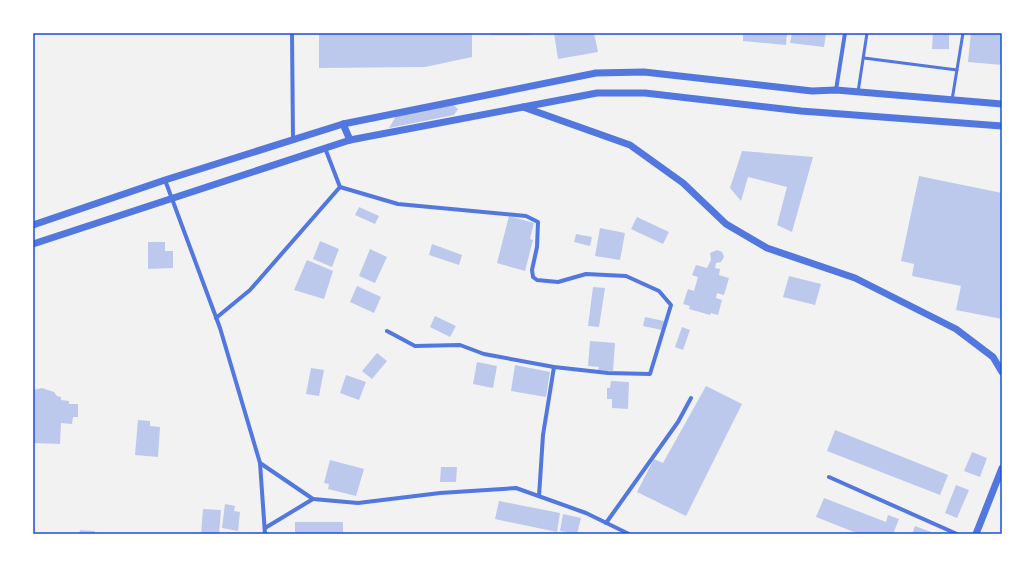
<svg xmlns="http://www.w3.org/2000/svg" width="1035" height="567" viewBox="0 0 1035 567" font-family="Signika,sans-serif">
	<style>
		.building { fill: #bdc9ec }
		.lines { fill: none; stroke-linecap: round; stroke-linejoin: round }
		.service { stroke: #5277de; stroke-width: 3 }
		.minor { stroke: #5277de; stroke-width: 4 }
		.tertiary { stroke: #5277de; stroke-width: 7 }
		.neatline { fill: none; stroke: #1d4ed8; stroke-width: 1.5 }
	</style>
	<rect width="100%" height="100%" fill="#f2f2f2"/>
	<g class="building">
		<path d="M319,33H472V57L425,67L319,68Z"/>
		<rect x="490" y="33" width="41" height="2"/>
		<path d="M554,33H594L598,52L558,59Z"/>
		<path d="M743,33H787L786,45L743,41Z"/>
		<path d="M792,33H826L824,47L790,43Z"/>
		<path d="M933,33H949V49H932Z"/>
		<path d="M971,33H1002V65L968,62Z"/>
		<path d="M453,105L458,109L454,115L389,128L396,116Z"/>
		<path d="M742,151L813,157L792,232L777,225L787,187L748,177L741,201L730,188Z"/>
		<path d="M919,176L1002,193V319L956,310L961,286L912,276L914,264L901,261Z"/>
		<path d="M359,207L379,216L375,224L355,215Z"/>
		<path d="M509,216L534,223L530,239L533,240L525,271L497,263Z"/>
		<path d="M637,217L669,232L663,244L631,229Z"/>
		<path d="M600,228L625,233L620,260L595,256Z"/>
		<path d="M576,234L592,237L590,246L574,242Z"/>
		<path d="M320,241L339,249L332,267L313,259Z"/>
		<path d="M148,242H165V251H173V268L148,269Z"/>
		<path d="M432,244L462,255L459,265L429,255Z"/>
		<path d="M370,249L387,257L375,283L359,276Z"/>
		<path d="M717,250L722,252L724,257L721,262L716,263L715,268L720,269L719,275L729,278L724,295L717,293L716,298L722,300L718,315L711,313L710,315L689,309L690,306L683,304L688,289L694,291L698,277L692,275L696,265L707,268L711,260L710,253Z"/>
		<path d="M307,260L333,271L324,299L294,290Z"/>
		<path d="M789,276L821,284L815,305L783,297Z"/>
		<path d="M357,286L381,297L374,313L350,302Z"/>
		<path d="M593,287L605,288L599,327L588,326Z"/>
		<path d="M435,316L456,326L450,337L430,327Z"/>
		<path d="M645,317L664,321L662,330L643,326Z"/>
		<path d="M682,327L690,330L683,350L675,347Z"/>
		<path d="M590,341L615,343L613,371L598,370L599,367L588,366Z"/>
		<path d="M377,353L387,361L372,379L362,371Z"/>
		<path d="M477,362L497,366L493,388L473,384Z"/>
		<path d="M515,365L550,372L546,397L511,391Z"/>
		<path d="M311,368L324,370L319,396L306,394Z"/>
		<path d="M346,375L366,382L359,400L340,393Z"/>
		<path d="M611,381L629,382L628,409L612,408V399H607V388H610Z"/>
		<path d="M706,386L742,404L686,516L637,492L654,459L663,463Z"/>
		<path d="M42,388L54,392L57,396L61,397V400L69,401V404H78V417H73L72,424L61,423L60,444L33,443V390Z"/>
		<path d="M138,420L150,421V426L160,427L158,457L135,455Z"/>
		<path d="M835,430L948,475L940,495L827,451Z"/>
		<path d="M972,452L987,458L980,477L964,471Z"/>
		<path d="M330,460L364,469L356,496L328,489L329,484L324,483Z"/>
		<path d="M441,467H457L456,482H440Z"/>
		<path d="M956,485L969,490L957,518L945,513Z"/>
		<path d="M824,498L886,522L888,515L899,519L893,534H859L816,517Z"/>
		<path d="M499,501L560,513L557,532L495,519Z"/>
		<path d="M225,504L235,506L234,511L240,512L238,531L222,528Z"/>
		<path d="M203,509L221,510L219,534H201Z"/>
		<path d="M563,514L581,518L577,534L560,531Z"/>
		<rect x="295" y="522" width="48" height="12"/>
		<path d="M915,526L931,532L930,534H912Z"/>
		<path d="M80,530L95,531V534H79Z"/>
	</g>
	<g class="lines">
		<g class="service">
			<path d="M864,58L957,70"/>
			<path d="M858,92L867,33"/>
			<path d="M952,100L963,33"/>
		</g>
		<g class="minor">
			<path d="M292,33L293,139"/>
			<path d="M836,90L845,33"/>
			<path d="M325,148L340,187L398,204L526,216L538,222L537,247L532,270L533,277L537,280L558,282L586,274L626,276L659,291L671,305L650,374L608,373L554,367L484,354L460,345L415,346L387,331"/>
			<path d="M165,180L220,328L260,463L265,534"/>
			<path d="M216,318L250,290L340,187"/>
			<path d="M260,463L313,499L265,528"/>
			<path d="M829,477L957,534"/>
			<path d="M539,496L543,435L554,367"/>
			<path d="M313,499L358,503L440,493L516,488L586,513L629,534"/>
			<path d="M606,523L678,422L691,398"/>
		</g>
		<g class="tertiary">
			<path d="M523,107L630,145L683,183L726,224L767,248L855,278L956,329L993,357L1002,372"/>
			<path d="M343,124L350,140"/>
			<path d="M33,225L165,180L343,124L596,73L644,72L812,91L836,90L1002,104"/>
			<path d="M33,244L350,140L597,93H645L801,111L1002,126"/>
			<path d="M976,534L1002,468"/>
		</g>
	</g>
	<rect width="1035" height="567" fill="none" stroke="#ffffff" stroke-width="68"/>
	<rect x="34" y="34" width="967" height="499" class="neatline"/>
</svg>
